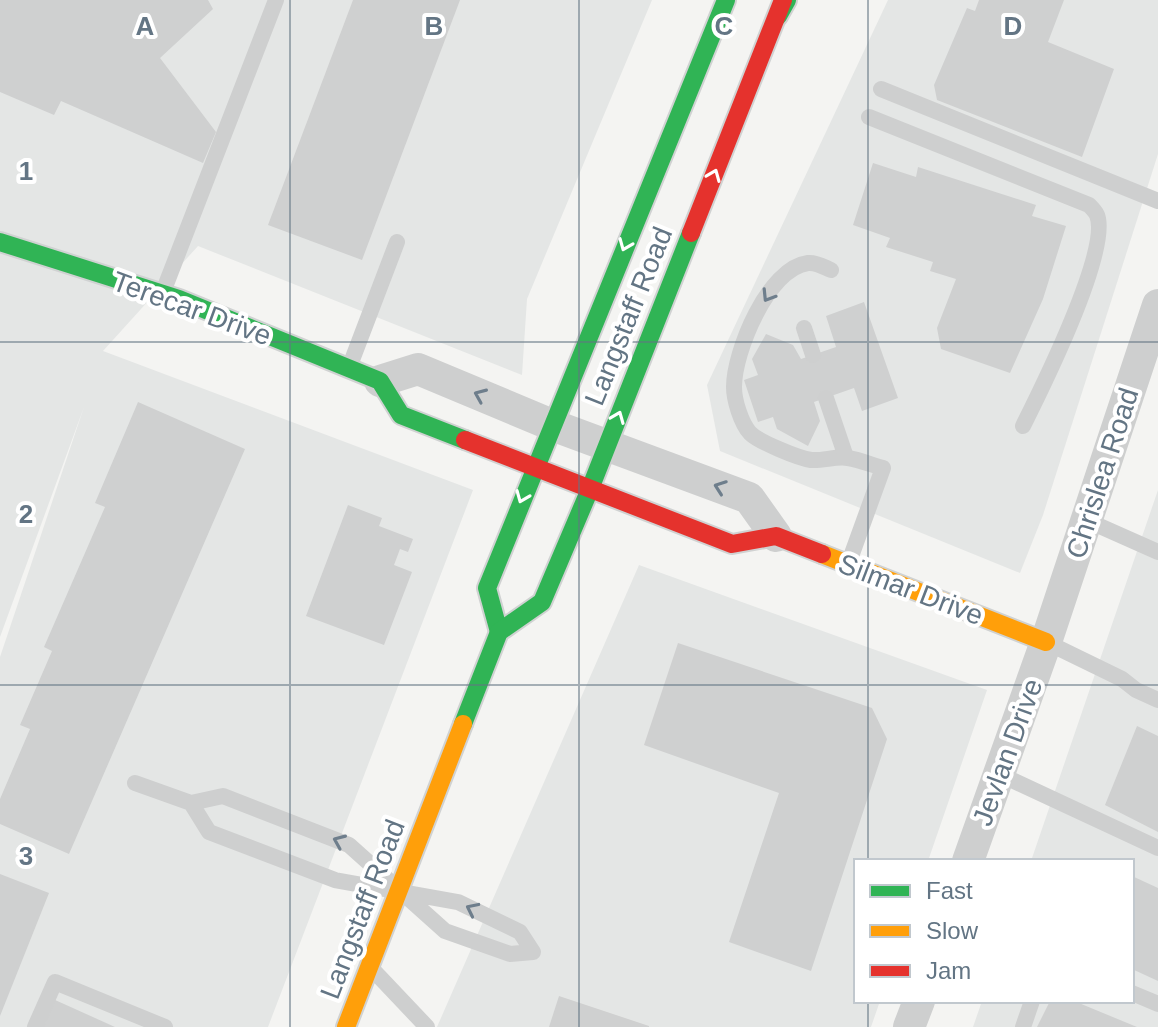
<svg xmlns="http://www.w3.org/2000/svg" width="1158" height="1027" viewBox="0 0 1158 1027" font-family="Helvetica,sans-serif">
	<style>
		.built { fill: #e4e6e5 }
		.building { fill: #cfd0d0 }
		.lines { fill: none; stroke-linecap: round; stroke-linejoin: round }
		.fast-casing { stroke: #d0d2d2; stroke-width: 22 }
		.slow-casing { stroke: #d0d2d2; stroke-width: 22 }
		.jam-casing { stroke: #d0d2d2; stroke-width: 22 }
		.lane { stroke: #cecfcf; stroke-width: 16 }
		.street { stroke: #cecfcf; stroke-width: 32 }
		.fast { stroke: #30b455; stroke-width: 18 }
		.slow { stroke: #ff9f0a; stroke-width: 18 }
		.jam { stroke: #e5322d; stroke-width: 18 }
		.oneway { stroke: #fff }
		.oneway2 { stroke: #6e7e8c }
		.grid { fill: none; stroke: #637584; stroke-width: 2; stroke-opacity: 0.55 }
		.labels { text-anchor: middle; stroke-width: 8; stroke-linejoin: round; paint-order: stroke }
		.street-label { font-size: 28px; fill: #637584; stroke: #fff }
		.grid-label { font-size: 26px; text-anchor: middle; font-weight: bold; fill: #637584; stroke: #fff; stroke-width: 8; stroke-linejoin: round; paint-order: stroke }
	</style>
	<rect width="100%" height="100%" fill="#f4f4f2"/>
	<g class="built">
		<path d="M0,0H652L527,299L522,375L198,246L103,351L473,490L268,1027H0V657L84,407L0,637Z"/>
		<path d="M888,0H1158V154L1043,515L1020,573L720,451L707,385Z"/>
		<path d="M1158,490V1027H973L982,1001H1132V861H1031Z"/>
		<path d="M639,565L987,690L928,861H856V1001H880L871,1027H437Z"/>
	</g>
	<g class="building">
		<path d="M0,0H208L213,9L160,58L216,132L203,163L61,101L54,115L0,92Z"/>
		<path d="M353,0H460L362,260L268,225Z"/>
		<path d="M979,0H1064L1048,42L1114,69L1082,157L937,100L934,85L967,8L975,11Z"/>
		<path d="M873,163L916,177L918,167L1036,205L1032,216L1066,226L1043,299L1010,373L941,349L937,328L956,279L930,271L933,262L886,247L890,238L853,225Z"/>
		<path d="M864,302L898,398L862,411L854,388L814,402L820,421L808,446L777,429L773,417L758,422L744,380L758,375L752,359L766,334L793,345L801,359L836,347L826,316Z"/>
		<path d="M138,402L245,449L69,854L0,824V799L30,729L20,725L52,651L44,647L105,507L95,503Z"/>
		<path d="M348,505L382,518L379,526L413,539L408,552L400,549L394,565L412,572L384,645L306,616Z"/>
		<path d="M678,643L872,708L887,739L811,971L729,942L779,793L644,745Z"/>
		<path d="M1137,726L1158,736V832L1105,805Z"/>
		<path d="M0,874L49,893L0,1016Z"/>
		<path d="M1132,876L1158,888V981L1132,969Z"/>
		<path d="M559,996L649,1026V1027H549Z"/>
		<path d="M55,1000L64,1004L115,1027H43Z"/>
		<path d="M1050,1001H1074L1137,1027H1037Z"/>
	</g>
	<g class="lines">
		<defs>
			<g id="fast">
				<path d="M778,16L787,0"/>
				<path d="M0,242L179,299L380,381L401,415L465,440"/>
				<path d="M499,632L487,588L726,0"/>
				<path d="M463,724L499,632L542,602L590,489L691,233"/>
			</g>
			<g id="slow">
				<path d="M822,554L1046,642"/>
				<path d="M346,1027L463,724"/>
			</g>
			<g id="jam">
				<path d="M691,233L783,0"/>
				<path d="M465,440L732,544L776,536L822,554"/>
			</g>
		</defs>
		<use href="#fast" class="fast-casing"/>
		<use href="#slow" class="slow-casing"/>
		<use href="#jam" class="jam-casing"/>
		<g class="lane">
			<path d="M881,89L1158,201"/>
			<path d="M869,117L1089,205C1092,208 1095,211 1097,215C1111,250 1041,390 1023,426"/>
			<path d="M831,270C824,267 816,262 808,263C768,268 734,352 734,387C734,400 741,423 750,433C759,442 798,458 811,460C823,461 836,456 848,458C860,460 872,465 883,468L849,562"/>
			<path d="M163,292L276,0"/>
			<path d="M804,328L813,355"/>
			<path d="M349,368L397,242"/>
			<path d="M826,398L846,457"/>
			<path d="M1086,520L1158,552"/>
			<path d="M1046,642L1122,679L1136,690L1158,700"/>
			<path d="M999,774L1158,848"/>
			<path d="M135,783L191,803L223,796L349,845L445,931L510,954L533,952L520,932L458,902L335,880L209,832L191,803"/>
			<path d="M373,970L427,1027"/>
			<path d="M1132,993L1158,1004"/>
			<path d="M35,1027L55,982L165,1027"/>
			<path d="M1023,1027L1032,1001"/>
		</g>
		<g class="street">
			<path d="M380,381L418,369L552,425L749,498L776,536"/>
			<path d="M968,861L1046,642L1158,305"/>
			<path d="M909,1027L919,1001"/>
		</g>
		<use href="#fast" class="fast"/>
		<use href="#slow" class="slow"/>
		<use href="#jam" class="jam"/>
	</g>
	<defs><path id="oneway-chevron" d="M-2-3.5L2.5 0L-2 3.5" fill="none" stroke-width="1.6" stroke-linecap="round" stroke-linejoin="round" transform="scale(2)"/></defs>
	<g class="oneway">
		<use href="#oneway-chevron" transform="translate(714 175) rotate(-68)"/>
		<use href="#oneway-chevron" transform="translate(625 245) rotate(112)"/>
		<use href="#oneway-chevron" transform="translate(618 417) rotate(-68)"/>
		<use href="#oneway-chevron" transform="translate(522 497) rotate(112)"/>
	</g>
	<g class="oneway2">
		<use href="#oneway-chevron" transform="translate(768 296) rotate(122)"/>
		<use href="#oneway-chevron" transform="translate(480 395) rotate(-157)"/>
		<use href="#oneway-chevron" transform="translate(720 487) rotate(-160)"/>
		<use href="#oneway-chevron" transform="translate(339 841) rotate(-157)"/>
		<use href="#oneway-chevron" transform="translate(472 909) rotate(-154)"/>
	</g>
	<path class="grid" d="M290,0V1027M579,0V1027M868,0V861M0,342H1158M0,685H1158M868,1001V1027"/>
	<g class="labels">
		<g class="street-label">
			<text transform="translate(192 308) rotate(20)" y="10">Terecar Drive</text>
			<text transform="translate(628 316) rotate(-68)" y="10">Langstaff Road</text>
			<text transform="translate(1102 473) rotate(-72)" y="10">Chrislea Road</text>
			<text transform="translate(911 589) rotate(21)" y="10">Silmar Drive</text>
			<text transform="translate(1007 752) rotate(-70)" y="10">Jevlan Drive</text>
			<text transform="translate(362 909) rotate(-69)" y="10">Langstaff Road</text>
		</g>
	</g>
	<g class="grid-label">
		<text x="145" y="35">A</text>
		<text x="434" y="35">B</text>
		<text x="724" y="35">C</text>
		<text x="1013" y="35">D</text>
		<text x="26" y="180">1</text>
		<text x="26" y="523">2</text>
		<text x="26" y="865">3</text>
	</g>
	<rect x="854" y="859" width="280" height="144" fill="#ffffff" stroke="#c1c8ce" stroke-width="2"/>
	<rect x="870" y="885" width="40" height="12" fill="#30b455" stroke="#c1c8ce" stroke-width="2"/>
	<text x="926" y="899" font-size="24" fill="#637584">Fast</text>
	<rect x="870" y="925" width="40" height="12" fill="#ff9f0a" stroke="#c1c8ce" stroke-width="2"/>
	<text x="926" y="939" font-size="24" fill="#637584">Slow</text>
	<rect x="870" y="965" width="40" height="12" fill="#e5322d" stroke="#c1c8ce" stroke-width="2"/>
	<text x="926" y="979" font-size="24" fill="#637584">Jam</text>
</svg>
